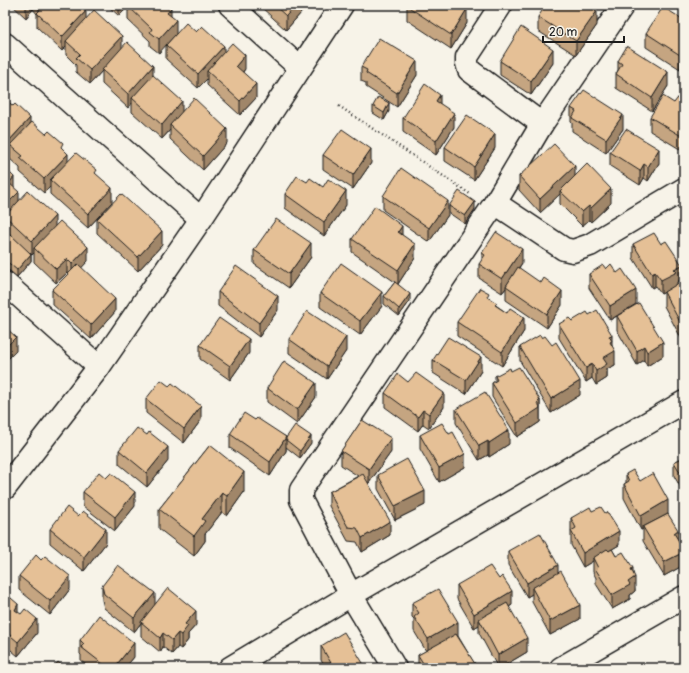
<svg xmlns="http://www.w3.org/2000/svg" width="689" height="673" viewBox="0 0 689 673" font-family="Pangolin,sans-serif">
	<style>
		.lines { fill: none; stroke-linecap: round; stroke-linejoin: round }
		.street-casing { stroke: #1c1c1c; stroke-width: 25 }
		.secondary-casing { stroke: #1c1c1c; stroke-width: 25 }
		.path { stroke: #1c1c1c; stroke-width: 2.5; stroke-dasharray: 1 3; stroke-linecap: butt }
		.street { stroke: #f7f3e8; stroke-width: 22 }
		.secondary { stroke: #f7f3e8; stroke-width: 22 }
		.wall { fill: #c5a581; stroke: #1c1c1c }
		.shaded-wall { fill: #a08669; stroke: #1c1c1c }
		.building { fill: #e5c096; stroke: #1c1c1c }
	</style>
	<rect width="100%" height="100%" fill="#f7f3e8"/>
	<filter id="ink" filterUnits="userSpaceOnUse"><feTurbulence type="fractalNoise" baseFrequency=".025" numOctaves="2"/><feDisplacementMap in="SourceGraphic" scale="8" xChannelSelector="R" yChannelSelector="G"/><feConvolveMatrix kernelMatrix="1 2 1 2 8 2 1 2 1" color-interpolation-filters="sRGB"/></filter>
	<g filter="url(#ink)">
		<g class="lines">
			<defs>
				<g id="street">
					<path d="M230,5L300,68"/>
					<path d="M501,5L467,57V63L469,70L542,124"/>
					<path d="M5,44L201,219"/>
					<path d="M495,203L564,249L573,251L590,245L684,189"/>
					<path d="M5,283L99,367"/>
					<path d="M5,488L99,367L201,219L342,5"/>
					<path d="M395,668L351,595L301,500V490L495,203L542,124L623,5"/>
					<path d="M561,668L684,597"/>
				</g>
				<path id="secondary" d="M230,668L351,595L684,402"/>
			</defs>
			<use href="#street" class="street-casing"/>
			<use href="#secondary" class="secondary-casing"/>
			<path class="path" d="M339,106L470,194"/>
			<use href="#street" class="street"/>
			<use href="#secondary" class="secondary"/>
		</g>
		<g class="wall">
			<path d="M12,5H79L86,19L122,48L153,75L182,111L227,143L203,170L170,139V130L162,139L132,112V103L128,108L102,84V71L90,84L76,72V65L66,55V47L62,51L37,27V14L33,9L26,18Z"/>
			<path d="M107,5H167L159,53L150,46V41L128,20V7L119,16Z"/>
			<path d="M260,5H308L286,30L260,6Z"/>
			<path d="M677,5H684V10Z"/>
			<path d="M407,6L467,23L451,49L407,20Z"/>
			<path d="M538,17L597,25L576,55L538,31Z"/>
			<path d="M684,20V63L680,69L646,47V33Z"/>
			<path d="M196,32L224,52L245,69L243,72L256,98L240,115L207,85V79L198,88L166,59V45Z"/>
			<path d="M500,61L553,63L531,95L500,75Z"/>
			<path d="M618,61L668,86L652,111L616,88V74L618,70Z"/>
			<path d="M361,67L417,75L397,107L366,87V83L361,81Z"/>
			<path d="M5,93L9,102L30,124L63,149L68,162L97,175L112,202L88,228L50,194V187L44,193L20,172V168L10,159V153L8,156L5,154Z"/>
			<path d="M684,97L683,151L650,131V117Z"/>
			<path d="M373,106L389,111L384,120L373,113Z"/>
			<path d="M571,108L623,129L606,153L572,131V123L571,122Z"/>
			<path d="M403,118L454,127L436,155L403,132Z"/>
			<path d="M445,147L495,148L474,180L445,161Z"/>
			<path d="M610,152L659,163L648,181L644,178L640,185L610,166Z"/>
			<path d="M323,155L371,163L353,189L323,169Z"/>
			<path d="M5,168L14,188L19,201L55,226L88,261L81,268L115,312L91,339L52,304V290L68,274L67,273L56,283L34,262V253L32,255L31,254V261L17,277L5,267V237L9,233L5,230Z"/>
			<path d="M519,176H575L611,203L591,222L589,220L582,226L560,204V194L540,213L519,190Z"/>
			<path d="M307,182L346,205L324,236L285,208V194Z"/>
			<path d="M383,196L448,215L429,242L383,210Z"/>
			<path d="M449,206L475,209L465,224L449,213Z"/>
			<path d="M684,217V237L681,232V218Z"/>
			<path d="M97,219L162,245L138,271L97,233Z"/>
			<path d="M402,235L415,258L398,284L410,301L399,316L384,304V296L395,282L352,252V239Z"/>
			<path d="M633,244L682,279L677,282V284L684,280L681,338L664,306V292L661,294L655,286L652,288L633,258Z"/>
			<path d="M254,250L311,257L289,288L254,264Z"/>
			<path d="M482,253L522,263L519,268L562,305L547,328L506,300V288L502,293L479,278V264L482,261Z"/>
			<path d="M606,269L636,304L622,313L663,356L647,366L644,360L637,365L617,330V316L610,320L589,288V274Z"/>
			<path d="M218,292L278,310L259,337L218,306Z"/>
			<path d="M320,293L382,306L360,335L320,307Z"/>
			<path d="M489,298L497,306L507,313L524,331L502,366L457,336V322Z"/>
			<path d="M572,321L612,347L615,365L607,369V378L596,385L592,378L586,382L559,338V324Z"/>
			<path d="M289,339L346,351L327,379L289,353Z"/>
			<path d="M200,345L249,353L230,380L200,359Z"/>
			<path d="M520,347L580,395L551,413L520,361Z"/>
			<path d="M433,360L481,371L466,394L433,373Z"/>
			<path d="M511,371L540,400V422L517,437L492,397V383L495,381V376Z"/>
			<path d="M408,382L444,407L429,428L423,424L418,431L385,407V393Z"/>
			<path d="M267,388L316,397L297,424L267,402Z"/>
			<path d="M146,399L201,420L184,443L146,413Z"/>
			<path d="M456,409L509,444L489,457L488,455L479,460L456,423Z"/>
			<path d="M255,420L286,437L311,443L300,458L286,447V451L270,476L230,448V434Z"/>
			<path d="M420,435L465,467L439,482L420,449Z"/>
			<path d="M210,445L244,492L227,516L222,512L205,534V541L194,556L159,529V509Z"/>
			<path d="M119,450L168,461L147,487L119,464Z"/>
			<path d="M341,451L391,452L369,483H368L390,535L362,552L357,542L348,541L329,506V492L358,476L341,465Z"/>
			<path d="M684,457V493L674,476V462Z"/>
			<path d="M626,474L640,481L668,514L678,540L684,550V565L664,576L643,541V529L641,530L624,498V484L626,483Z"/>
			<path d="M378,475L425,505L395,520L378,489Z"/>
			<path d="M83,492L135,506L115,531L83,506Z"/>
			<path d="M592,511L619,545L612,549L616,556L633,573L635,591L630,595V599L612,609L596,584V578L593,572V561L583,567L571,545V518Z"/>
			<path d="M50,529L106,543L84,571L50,543Z"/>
			<path d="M508,551L558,573L580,619L550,635L532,602V594L527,597L508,565Z"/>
			<path d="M19,576L70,589L50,615L19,590Z"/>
			<path d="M457,585L512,605L509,607L527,652L500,668H498L479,633V625L474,628L457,599Z"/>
			<path d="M102,586L155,605L196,625L188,634V640L181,649L178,647L172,654L163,647L160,652L141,636V623L134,632L104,608L102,600Z"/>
			<path d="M5,593L18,613L37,633L18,656L5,645Z"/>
			<path d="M412,603L458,636L477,668H418V655L426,651L414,631V619L412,617Z"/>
			<path d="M80,640L134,657L125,668H90L81,661V655L80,654Z"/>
			<path d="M321,646L366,668H325L321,660Z"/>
		</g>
		<g class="shaded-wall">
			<path d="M26,5H33V9L26,18Z"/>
			<path d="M39,5H49L39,16Z"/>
			<path d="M119,5H129L119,16Z"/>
			<path d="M296,5H308L286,30V16Z"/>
			<path d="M171,8V22L167,13Z"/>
			<path d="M467,9V23L451,49V35Z"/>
			<path d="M86,11V25L66,41V47L62,51V37Z"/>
			<path d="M597,11V25L576,55V41Z"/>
			<path d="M176,20V34L159,53V39Z"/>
			<path d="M122,36V50L102,70V71L90,84V70Z"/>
			<path d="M224,46V59L207,71V79L198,88V74Z"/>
			<path d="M553,49V63L531,95V81Z"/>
			<path d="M684,49V63L680,69V55Z"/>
			<path d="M245,55V69L236,80V66Z"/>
			<path d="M417,61V75L397,107V93Z"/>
			<path d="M153,66V80L132,98V103L128,108V94Z"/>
			<path d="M668,72V86L652,111V98Z"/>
			<path d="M256,84V98L240,115V101Z"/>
			<path d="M440,95V109L436,101Z"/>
			<path d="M9,96V110L5,99Z"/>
			<path d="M182,101V115L170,125V130L162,139V125Z"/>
			<path d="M389,103V111L384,120V113Z"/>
			<path d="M454,113V127L436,155V141Z"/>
			<path d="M623,115V129L606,153V139Z"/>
			<path d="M30,118V132L10,145V153L8,156V142Z"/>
			<path d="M227,129V143L203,170V156Z"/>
			<path d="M495,134V148L474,180V167Z"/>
			<path d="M684,135V149L683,151V137Z"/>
			<path d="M371,149V163L353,189V175Z"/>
			<path d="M659,149V163L648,181V167Z"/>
			<path d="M68,154V168L50,180V187L44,193V179Z"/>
			<path d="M644,164V178L640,185V171Z"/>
			<path d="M575,166V180L560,191V194L540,213V199Z"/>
			<path d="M14,177V191L9,183Z"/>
			<path d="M112,188V202L88,228V214Z"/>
			<path d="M611,189V203L591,222V208Z"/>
			<path d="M346,191V205L324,236V222Z"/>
			<path d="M19,192V206L5,216V220V206Z"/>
			<path d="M448,201V215L429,242V228Z"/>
			<path d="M475,202V209L465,224V216Z"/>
			<path d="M589,206V220L582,226V212Z"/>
			<path d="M55,216V230L34,248V253L32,255V241Z"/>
			<path d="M402,226V240L398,232Z"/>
			<path d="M162,231V245L138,271V257Z"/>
			<path d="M311,243V257L289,288V274Z"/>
			<path d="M415,244V258L398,284V270Z"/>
			<path d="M88,247V261L72,278V264Z"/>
			<path d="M522,249V263L506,286V288L502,293V279Z"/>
			<path d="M31,254V261L17,277V270Z"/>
			<path d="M67,259V273L56,283V269Z"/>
			<path d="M682,265V279L677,282V286L661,294V280L674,269Z"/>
			<path d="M655,272V286L652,288V274Z"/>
			<path d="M636,290V304L610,320V306Z"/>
			<path d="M562,291V305L547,328V314Z"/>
			<path d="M382,292V306L360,335V321Z"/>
			<path d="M410,294V301L399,316V309Z"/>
			<path d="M278,296V310L259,337V323Z"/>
			<path d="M115,299V312L91,339V325Z"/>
			<path d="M524,317V331L502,366V352Z"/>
			<path d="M684,322V336L681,338V324Z"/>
			<path d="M612,335V349L615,351V365L607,369V378L596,385V371L603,358L609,336Z"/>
			<path d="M16,337V351L5,362V348Z"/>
			<path d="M346,337V351L327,379V366Z"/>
			<path d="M249,339V353L230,380V366Z"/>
			<path d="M663,342V356L647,366V352Z"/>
			<path d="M644,346V360L637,365V351Z"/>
			<path d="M481,357V371L466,394V380Z"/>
			<path d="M592,364V378L586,382V368Z"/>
			<path d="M580,381V395L551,413V399Z"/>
			<path d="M316,383V397L297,424V410Z"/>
			<path d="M444,393V407L429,428V414Z"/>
			<path d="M540,400V422L517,437V423Z"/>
			<path d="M201,406V420L184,443V429Z"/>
			<path d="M423,410V424L418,431V417Z"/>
			<path d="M6,424V438L5,440V426Z"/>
			<path d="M509,430V444L489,457V443Z"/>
			<path d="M311,436V443L300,458V451Z"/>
			<path d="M286,437V451L270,476V462Z"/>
			<path d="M391,438V452L369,483V469Z"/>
			<path d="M488,441V455L479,460V446Z"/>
			<path d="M168,447V461L147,487V473Z"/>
			<path d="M465,454V467L439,482V468Z"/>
			<path d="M244,472V492L227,516V496Z"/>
			<path d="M425,491V505L395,520V506Z"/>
			<path d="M135,492V506L115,531V517Z"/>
			<path d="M222,493V512L205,534V541L194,556V536L202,519Z"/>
			<path d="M668,500V514L643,527V529L641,530V516Z"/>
			<path d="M390,521V535L362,552V538Z"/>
			<path d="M106,529V543L84,571V557Z"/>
			<path d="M678,530V544L674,533Z"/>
			<path d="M619,531V545L594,560L593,558V561L583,567V553Z"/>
			<path d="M684,552V565L664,576V562Z"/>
			<path d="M558,565V579L532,588V594L527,597V583Z"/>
			<path d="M633,568V579L635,577V591L630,595V599L612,609V595L628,582L631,569Z"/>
			<path d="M70,576V589L50,615V601Z"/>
			<path d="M512,591V605L481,623L479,619V625L474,628V614Z"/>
			<path d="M155,593V607L141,622V623L134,632V618Z"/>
			<path d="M18,604V618L15,610Z"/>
			<path d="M580,605V619L550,635V621Z"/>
			<path d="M196,611V625L188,634V640L181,649V635L185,624Z"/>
			<path d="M37,619V633L18,656V642Z"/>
			<path d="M458,622V636L428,653V639Z"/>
			<path d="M163,633V647L160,652V638Z"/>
			<path d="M178,633V647L172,654V640Z"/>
			<path d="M527,638V652L500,668H498V655Z"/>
			<path d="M134,643V657L125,668H114Z"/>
		</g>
		<g class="building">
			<path d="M45,5H79L86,11L62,37L37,13Z"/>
			<path d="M129,5H167L171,8L167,13L176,20L159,39L150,32L152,29L128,6Z"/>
			<path d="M274,5H296L286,16Z"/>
			<path d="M408,5H461L467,9L451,35L407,6Z"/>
			<path d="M546,5H589L597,11L576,41L538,17Z"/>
			<path d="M663,7L684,20V49L680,55L646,33Z"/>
			<path d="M94,10L122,36L90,70L76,58L80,54L66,41Z"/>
			<path d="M186,23L196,32L202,26L224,46L198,74L166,45Z"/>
			<path d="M521,27L553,49L531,81L500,61Z"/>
			<path d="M379,38L417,61L397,93L366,73L367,70L361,67Z"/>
			<path d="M127,42L153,66L128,94L102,70Z"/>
			<path d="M232,43L245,55L236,66L256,84L240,101L207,71Z"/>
			<path d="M627,46L668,72L652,98L616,74L622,64L618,61Z"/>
			<path d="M153,75L182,101L162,125L132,98Z"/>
			<path d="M425,84L440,95L436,101L454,113L436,141L403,118Z"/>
			<path d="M584,90L623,115L606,139L572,118L576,111L571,108Z"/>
			<path d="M5,93L9,96L5,99L13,106L15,104L30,118L8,142L5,140Z"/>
			<path d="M680,95L684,97V135L683,137L650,117L663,96L674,103Z"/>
			<path d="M378,97L389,103L384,113L373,106Z"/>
			<path d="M194,98L227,129L203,156L170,125Z"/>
			<path d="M467,115L495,134L474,167L445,147Z"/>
			<path d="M32,122L46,134L49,131L63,143L61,147L68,154L44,179L20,158L23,156L10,145Z"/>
			<path d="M342,129L371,149L353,175L323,155Z"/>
			<path d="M626,129L659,149L648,167L644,164L640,171L610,152Z"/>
			<path d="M554,144L575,166L540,199L519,176Z"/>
			<path d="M76,153L97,170L95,173L112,188L88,214L50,180Z"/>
			<path d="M587,164L611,189L591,208L589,206L582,212L560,191Z"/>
			<path d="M5,168L14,177L9,183L19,192L5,206Z"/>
			<path d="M401,168L448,201L429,228L383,196Z"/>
			<path d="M297,176L307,182L310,178L323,187L328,179L346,191L324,222L285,194Z"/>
			<path d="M28,191L55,216L32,241L5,216Z"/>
			<path d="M459,191L475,202L465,216L449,206Z"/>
			<path d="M121,194L162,231L138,257L97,219Z"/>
			<path d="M375,206L402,226L398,232L415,244L398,270L352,239Z"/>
			<path d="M684,217V223L681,218Z"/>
			<path d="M276,219L311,243L289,274L254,250Z"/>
			<path d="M60,221L88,247L72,264L67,259L56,269L34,248Z"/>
			<path d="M496,232L522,249L502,279L479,264L485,255L482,253Z"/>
			<path d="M9,233L31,254L17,270L5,260V237Z"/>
			<path d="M654,233L661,244L666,241L682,265L674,269L677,272L661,280L655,272L652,274L633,244Z"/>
			<path d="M341,263L382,292L360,321L320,293Z"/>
			<path d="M78,264L115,299L91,325L52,290Z"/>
			<path d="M611,264L617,273L622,269L636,290L610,306L589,274L603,265L606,269Z"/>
			<path d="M236,266L278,296L259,323L218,292Z"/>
			<path d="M518,267L541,283L544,278L562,291L547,314L506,286Z"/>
			<path d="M684,280V322L681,324L664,292Z"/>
			<path d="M395,282L410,294L399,309L384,296Z"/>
			<path d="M480,288L489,293L487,297L497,303L495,305L507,313L510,308L524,317L502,352L457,322Z"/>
			<path d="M639,303L663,342L647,352L644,346L637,351L617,316Z"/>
			<path d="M597,310L612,335L609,336L612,341L610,342L615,351L603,358L607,364L596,371L592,364L586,368L559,324L569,318L572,321L587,312L589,315Z"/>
			<path d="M307,311L346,337L327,366L289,339Z"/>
			<path d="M219,318L249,339L230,366L200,345Z"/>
			<path d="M5,327L16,337L5,348Z"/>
			<path d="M540,335L542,338L545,336L552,345L556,342L580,381L551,399L520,347Z"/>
			<path d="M448,337L481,357L466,380L433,360Z"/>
			<path d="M284,361L316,383L297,410L267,388Z"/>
			<path d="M519,367L540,400L537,403L540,408L517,423L492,383L497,380L495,376L510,368L511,371Z"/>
			<path d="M416,373L444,393L429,414L423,410L418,417L385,393L398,374L408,382Z"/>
			<path d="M161,380L169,386L172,383L201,406L184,429L146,399Z"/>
			<path d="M485,392L509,430L489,443L488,441L479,446L456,409Z"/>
			<path d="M244,413L255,420L257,418L286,437L270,462L230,434Z"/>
			<path d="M362,420L391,438L369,469L341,451Z"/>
			<path d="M442,423L449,434L453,432L465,454L439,468L420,435Z"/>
			<path d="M295,425L311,436L300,451L286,440V438Z"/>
			<path d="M137,428L147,435L149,432L168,447L147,473L119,450Z"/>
			<path d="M210,445L244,472L227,496L222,493L202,519L205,521L194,536L159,509Z"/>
			<path d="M684,457V479L674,462Z"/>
			<path d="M407,459L425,491L395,506L378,475Z"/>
			<path d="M633,470L640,481L653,473L668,500L641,516L624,484L629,481L626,474Z"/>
			<path d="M99,472L106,478L111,473L135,492L115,517L83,492Z"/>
			<path d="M363,474L390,521L362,538L357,528L348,527L329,492Z"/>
			<path d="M67,507L78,516L83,511L106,529L84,557L50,529Z"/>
			<path d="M590,507L592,511L601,507L605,513L607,512L619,531L583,553L571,531L576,528L571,518Z"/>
			<path d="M668,514L678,530L674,533L684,550V552L664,562L643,527Z"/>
			<path d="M540,533L558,565L527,583L508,551Z"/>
			<path d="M607,549L609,551L612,549L616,556L623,552L633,568L631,569L635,577L628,582L630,585L612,595L596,570L598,568L593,558Z"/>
			<path d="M36,555L41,560L45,556L70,576L50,601L19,576Z"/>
			<path d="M118,565L155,593L134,618L104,594L102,586Z"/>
			<path d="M490,566L499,579L502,576L512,591L474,614L457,585Z"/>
			<path d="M561,571L580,605L550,621L532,588Z"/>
			<path d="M168,588L196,611L185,624L188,626L181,635L178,633L172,640L163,633L160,638L141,622Z"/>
			<path d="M438,589L458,622L428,639L414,617L419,613L412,603Z"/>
			<path d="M5,593L18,604L15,610L21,614L25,609L37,619L18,642L5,631Z"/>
			<path d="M507,603L527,638L498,655L479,619Z"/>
			<path d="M99,615L134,643L114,668H108L81,647L84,644L80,640Z"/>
			<path d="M344,632L366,668H334L321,646Z"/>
			<path d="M456,634L477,667L475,668H426L418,655Z"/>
			<path d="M58,662L65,668H53Z"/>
			<path d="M71,665L74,668H68Z"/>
			<path d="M308,666L310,668H305Z"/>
		</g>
	</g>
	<rect width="689" height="673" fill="none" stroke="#f7f3e8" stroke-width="20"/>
	<rect x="10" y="10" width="669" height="653" fill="none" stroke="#1c1c1c" stroke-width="1.5" filter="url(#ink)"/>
	<path d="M543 36v6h81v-6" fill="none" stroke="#1c1c1c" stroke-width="2"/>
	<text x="549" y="36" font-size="12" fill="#1c1c1c" stroke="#f7f3e8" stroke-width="3" paint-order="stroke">20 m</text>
</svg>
